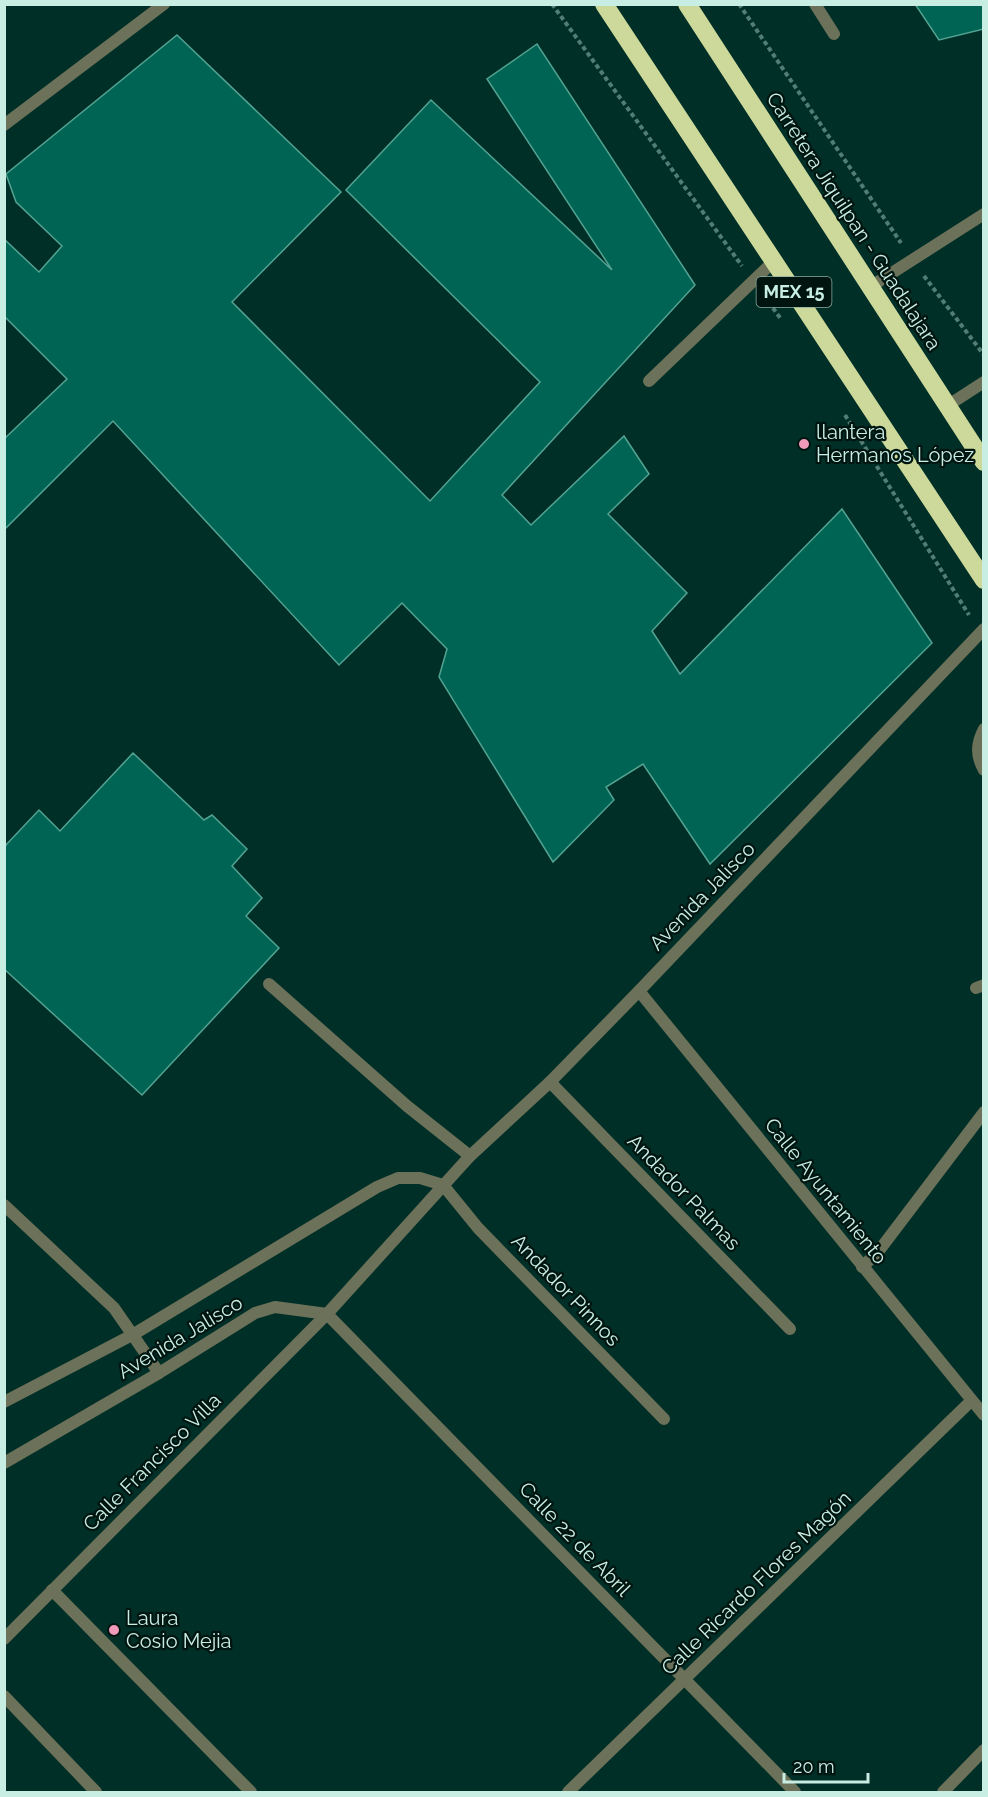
<svg xmlns="http://www.w3.org/2000/svg" width="988" height="1797" viewBox="0 0 988 1797" font-family="Raleway,sans-serif">
	<style>
		.building { fill: #006454; stroke: #53a392; stroke-width: 1.5 }
		.lines { fill: none; stroke-linecap: round; stroke-linejoin: round }
		.path { stroke: #527d74; stroke-width: 4; stroke-dasharray: 4.5 3; stroke-linecap: butt }
		.lane { stroke: #6c7159; stroke-width: 12 }
		.street { stroke: #6c7159; stroke-width: 12 }
		.highway { stroke: #cdd99a; stroke-width: 18 }
		.poi-dot { fill: #ef9ab8; stroke: #001510; stroke-width: 2 }
		.labels { text-anchor: middle; stroke-width: 4.5; stroke-linejoin: round; paint-order: stroke }
		.shield { fill: #001510; stroke: #8cada4; stroke-width: 1.5 }
		.shield-label { font-size: 18px; font-weight: bold; fill: #c8eee4 }
		.street-label { font-size: 20px; fill: #c8eee4; stroke: #001510 }
		.poi-label { font-size: 20px; fill: #c8eee4; stroke: #001510; text-anchor: start }
	</style>
	<rect width="100%" height="100%" fill="#002f27"/>
	<g class="building">
		<path d="M915,4H984V29L939,40Z"/>
		<path d="M177,35L341,192L232,302L430,501L540,382L346,190L431,100L612,270L487,79L537,44L695,285L502,495L531,525L624,436L649,474L608,514L687,593L652,631L680,674L842,509L932,643L710,864L643,764L606,787L614,800L553,862L439,677L447,649L402,603L339,665L113,421L4,530V439L67,379L4,316V239L39,272L62,246L16,202L6,174Z"/>
		<path d="M133,753L204,820L212,815L247,849L232,866L262,898L246,916L279,948L142,1095L4,969V847L39,810L60,831Z"/>
	</g>
	<g class="lines">
		<g class="path">
			<path d="M552,4L742,266"/>
			<path d="M739,4L901,243"/>
			<path d="M924,276L984,355"/>
			<path d="M764,296L781,319"/>
			<path d="M845,415L969,615"/>
		</g>
		<g class="lane">
			<path d="M815,4L834,34"/>
			<path d="M870,287L984,214"/>
			<path d="M649,381L774,261"/>
			<path d="M947,406L984,382"/>
			<path d="M984,729C976,744 976,756 984,770"/>
			<path d="M269,984L407,1106L470,1156"/>
			<path d="M976,988L984,985"/>
			<path d="M4,1205L114,1308L159,1373"/>
			<path d="M862,1267L878,1252L984,1112"/>
		</g>
		<g class="street">
			<path d="M4,125L164,4"/>
			<path d="M639,991L984,1415"/>
			<path d="M550,1082L790,1329"/>
			<path d="M327,1314L795,1792"/>
			<path d="M4,1402L134,1334L377,1187L398,1178H420L443,1185L478,1228L664,1419"/>
			<path d="M4,1463L159,1373L255,1313L275,1307L327,1314"/>
			<path d="M52,1590L251,1792"/>
			<path d="M4,1639L327,1314L470,1156L550,1082L639,991L984,629"/>
			<path d="M4,1696L96,1792"/>
			<path d="M568,1792L971,1401"/>
			<path d="M943,1792L984,1750"/>
		</g>
		<g class="highway">
			<path d="M604,4L984,580"/>
			<path d="M687,4L984,462"/>
		</g>
	</g>
	<g class="poi-dot">
		<circle cx="804" cy="444" r="6"/>
		<circle cx="114" cy="1630" r="6"/>
	</g>
	<g class="labels">
		<rect class="shield" x="756.5" y="277" width="75" height="30" rx="4.5"/>
		<g class="shield-label">
			<text x="794" y="298">MEX 15</text>
		</g>
		<g class="street-label">
			<text transform="translate(854 221) rotate(57)" y="7">Carretera Jiquilpan - Guadalajara</text>
			<text transform="translate(702 896) rotate(-46)" y="7">Avenida Jalisco</text>
			<text transform="translate(826 1191) rotate(51)" y="7">Calle Ayuntamiento</text>
			<text transform="translate(684 1192) rotate(46)" y="7">Andador Palmas</text>
			<text transform="translate(566 1290) rotate(46)" y="7">Andador Pinnos</text>
			<text transform="translate(180 1337) rotate(-31)" y="7">Avenida Jalisco</text>
			<text transform="translate(152 1462) rotate(-45)" y="7">Calle Francisco Villa</text>
			<text transform="translate(575 1539) rotate(46)" y="7">Calle 22 de Abril</text>
			<text transform="translate(756 1583) rotate(-44)" y="7">Calle Ricardo Flores Magón</text>
		</g>
		<g class="poi-label">
			<text x="816" y="439">llantera<tspan x="816" dy="23">Hermanos López</tspan></text>
			<text x="126" y="1625">Laura<tspan x="126" dy="23">Cosio Mejia</tspan></text>
		</g>
	</g>
	<rect width="988" height="1797" fill="none" stroke="#c8eee4" stroke-width="12"/>
	<path d="M784 1773v9h84v-9" fill="none" stroke="#c8eee4" stroke-width="3"/>
	<text x="793" y="1773" font-size="18" fill="#c8eee4" stroke="#001510" stroke-width="4.5" paint-order="stroke">20 m</text>
</svg>
